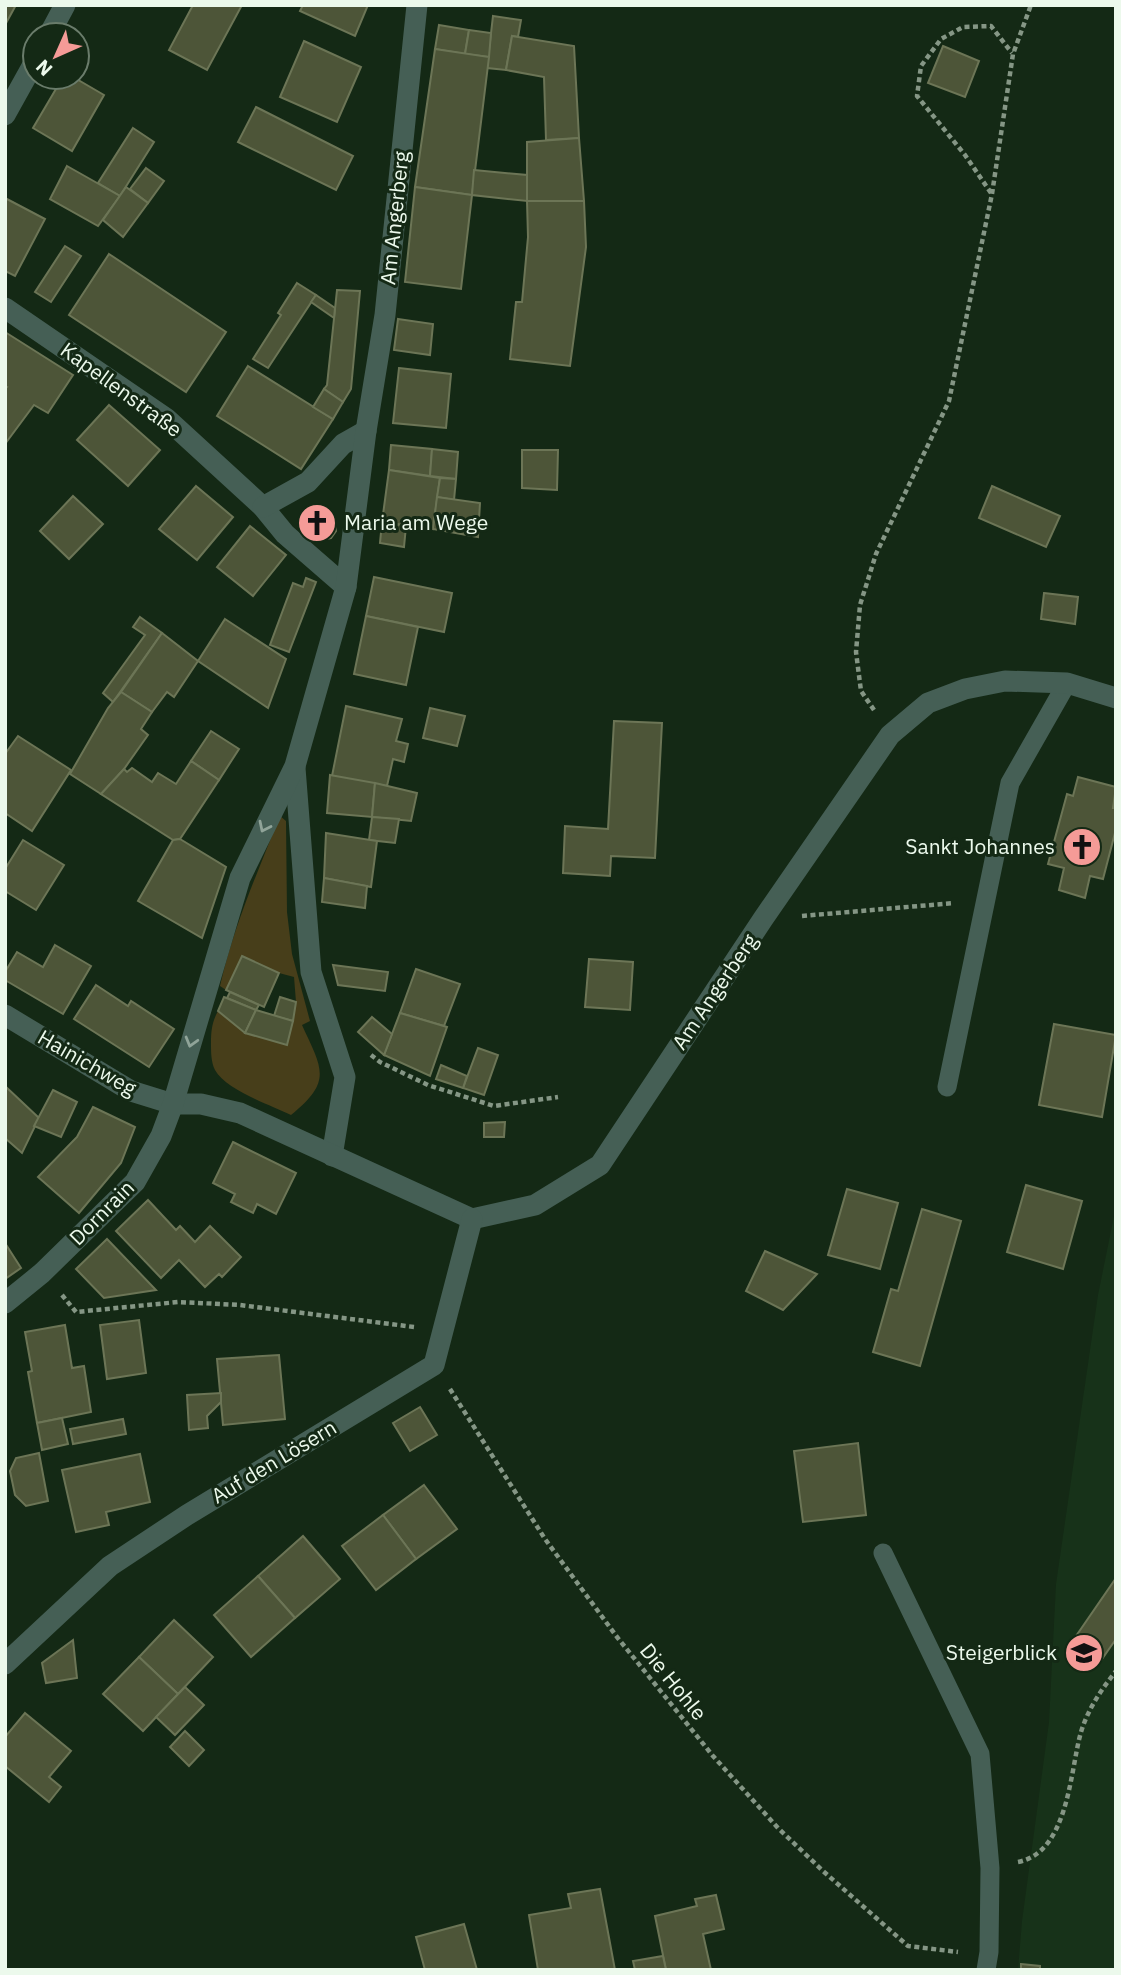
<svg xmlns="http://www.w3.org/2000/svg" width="1121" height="1975" viewBox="0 0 1121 1975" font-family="'IBM Plex Sans',sans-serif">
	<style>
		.built { fill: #173219 }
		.green { fill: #473e1a }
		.building { fill: #4d5538; stroke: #6c7556; stroke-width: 2 }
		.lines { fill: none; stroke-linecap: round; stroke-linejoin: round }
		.path { stroke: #859685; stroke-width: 4.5; stroke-dasharray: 5 3.5; stroke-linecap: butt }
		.lane { stroke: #455f55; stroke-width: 19 }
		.street { stroke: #455f55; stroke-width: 21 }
		.oneway { stroke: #90a499 }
		.labels { text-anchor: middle; stroke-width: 6; stroke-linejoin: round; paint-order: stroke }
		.street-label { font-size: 21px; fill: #ecf9ec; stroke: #142915 }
		.poi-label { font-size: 21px; fill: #ecf9ec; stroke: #142915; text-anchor: end }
	</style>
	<rect width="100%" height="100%" fill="#142915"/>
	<path class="built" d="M1116,1206V1970H1018L1022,1921L1049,1722L1056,1584L1098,1295Z"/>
	<path class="green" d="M280,816L286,821L287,912L292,954L310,1021L302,1025C322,1069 333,1081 291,1115C270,1105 226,1090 215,1070C211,1062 211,1052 211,1043C211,1031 212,1022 218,1011L245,1033L293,1021L296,1002L294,977L279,973L243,956L226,990L220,986C233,928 258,871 280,816Z"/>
	<g class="building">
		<path d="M5,5H16L5,25Z"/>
		<path d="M193,5H242L207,70L169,50Z"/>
		<path d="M303,5H368L355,36L300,11Z"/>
		<path d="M493,16L521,20L518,37L512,36L506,70L487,68Z"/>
		<path d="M439,25L469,30L465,54L435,49Z"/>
		<path d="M469,30L491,33L489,57L465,54Z"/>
		<path d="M512,36L574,46L579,138L546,140L544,77L506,70Z"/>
		<path d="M304,41L361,67L337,122L280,97Z"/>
		<path d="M943,46L979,61L965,97L928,83Z"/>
		<path d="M435,49L489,57L472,195L415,187Z"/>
		<path d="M63,77H73L104,95L72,151L33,128Z"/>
		<path d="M256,107L353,156L336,190L238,142Z"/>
		<path d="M133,128L154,142L120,196L98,183Z"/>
		<path d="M579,138L584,201H527V142Z"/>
		<path d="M67,166L120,196L98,226L50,199Z"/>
		<path d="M146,168L164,181L148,203L130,189Z"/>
		<path d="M474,170L527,175V201L472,195Z"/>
		<path d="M126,187L148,203L123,237L103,220Z"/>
		<path d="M415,187L472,195L461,289L405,282Z"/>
		<path d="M5,198L45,219L15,276L5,271Z"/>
		<path d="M527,201H584L586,247L570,366L510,359L516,302H522L528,237Z"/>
		<path d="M65,246L81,256L51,302L35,292Z"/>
		<path d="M109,254L226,332L186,392L69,315Z"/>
		<path d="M297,283L316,295L268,368L253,359L281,315L278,313Z"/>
		<path d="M337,290L360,291L351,389L343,402L324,389L327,385Z"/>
		<path d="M316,295L335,308L334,318L311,302Z"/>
		<path d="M398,319L433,324L430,355L394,350Z"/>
		<path d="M5,332L73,375L48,413L34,405L5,444V389L7,387L5,386Z"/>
		<path d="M248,366L333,419L301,469L217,416Z"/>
		<path d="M399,368L451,374L446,428L393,423Z"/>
		<path d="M324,389L343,402L333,419L313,407Z"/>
		<path d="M109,405L160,450L128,486L77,440Z"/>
		<path d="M391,445L432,449L430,476L389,470Z"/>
		<path d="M432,449L458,452L456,479L430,476Z"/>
		<path d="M522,450H558L557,490L522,488Z"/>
		<path d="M389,470L440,478L433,529L382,522Z"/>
		<path d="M440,478L456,479L454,500L437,497Z"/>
		<path d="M196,486L233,517L197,560L159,529Z"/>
		<path d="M992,486L1060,516L1046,547L979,518Z"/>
		<path d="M73,496L103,524L69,559L40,531Z"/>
		<path d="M437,497L480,503L478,537L433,529Z"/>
		<path d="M311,506L334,521L336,531L331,538L321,540L299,526Z"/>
		<path d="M382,522L406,526L404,547L380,543Z"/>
		<path d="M250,526L286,555L253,596L217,567Z"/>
		<path d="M374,577L452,593L444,632L366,616Z"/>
		<path d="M306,578L316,582L289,652L270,645L293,583L303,587Z"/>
		<path d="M1044,593L1078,597L1075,624L1041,619Z"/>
		<path d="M366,616L418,627L406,685L354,674Z"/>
		<path d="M140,617L162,633L113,702L103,693L145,635L133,627Z"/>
		<path d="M225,619L286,659L268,708L198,661Z"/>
		<path d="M162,633L198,661L174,697L167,692L152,712L121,692Z"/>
		<path d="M121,692L152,712L141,729L148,735L124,769L101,794L70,774L108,708Z"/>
		<path d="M346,706L402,719L396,741L408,744L404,762L393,759L387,786L332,776Z"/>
		<path d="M430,708L465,716L457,746L423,738Z"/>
		<path d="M614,721L662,723L655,858L611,856L610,876L563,873L565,826L608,829Z"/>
		<path d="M211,731L239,749L219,780L191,761Z"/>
		<path d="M18,736L71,770L32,831L5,813V754Z"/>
		<path d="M191,761L219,780L180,839L173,840L101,794L124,769L127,772L132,768L152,782L158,773L176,784Z"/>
		<path d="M330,775L375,783L372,817L327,813Z"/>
		<path d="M1078,777L1116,787L1113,808H1116V829L1103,879L1090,876L1085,898L1059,890L1064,868L1048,864L1067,794L1073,796Z"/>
		<path d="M375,783L417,793L411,821L372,817Z"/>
		<path d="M372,817L399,819L395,843L369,840Z"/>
		<path d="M326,833L377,841L371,887L324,878Z"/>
		<path d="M180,839L226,867L202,938L138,901L173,840Z"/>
		<path d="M23,840L64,865L36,910L5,891V869Z"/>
		<path d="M324,878L367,886L365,908L322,902Z"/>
		<path d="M55,945L91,966L63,1014L5,980V972L17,952L43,967Z"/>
		<path d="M242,956L279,973L264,1007L226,990Z"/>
		<path d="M589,959L633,962L630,1010L585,1007Z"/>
		<path d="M333,965L388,972L385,991L338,985Z"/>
		<path d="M416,969L460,984L444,1026L400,1013Z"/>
		<path d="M96,985L128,1006L131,1001L174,1029L149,1067L74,1019Z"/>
		<path d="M230,992L259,1005L256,1010L227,998Z"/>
		<path d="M224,997L256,1010L245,1033L218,1011Z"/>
		<path d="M280,997L296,1002L293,1021L274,1016Z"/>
		<path d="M256,1010L293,1021L287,1045L245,1033Z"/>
		<path d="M400,1013L447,1027L430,1076L384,1055Z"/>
		<path d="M372,1017L392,1034L384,1055L358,1032Z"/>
		<path d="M1054,1024L1116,1035L1102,1117L1039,1105Z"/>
		<path d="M478,1048L498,1055L484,1095L463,1088Z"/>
		<path d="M441,1065L467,1076L463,1088L436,1079Z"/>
		<path d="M5,1086L39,1118L22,1153L5,1138Z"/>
		<path d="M53,1090L77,1102L61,1137L34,1126Z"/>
		<path d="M93,1107L135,1127L121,1163L79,1213L38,1177L77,1137Z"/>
		<path d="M505,1122L504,1137H484V1123Z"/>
		<path d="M233,1142L296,1173L276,1214L257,1204L253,1213L231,1202L235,1194L213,1183Z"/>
		<path d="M1026,1185L1082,1201L1063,1269L1007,1252Z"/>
		<path d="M847,1189L898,1203L880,1269L828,1255Z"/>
		<path d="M148,1200L176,1230L180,1226L195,1242L210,1226L241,1257L222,1277L219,1274L205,1287L179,1260L161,1278L116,1231Z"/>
		<path d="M922,1209L961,1221L920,1366L873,1352L891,1289L898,1291Z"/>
		<path d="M107,1239L156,1290L104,1298L76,1269Z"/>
		<path d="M5,1243L21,1268L5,1279Z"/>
		<path d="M765,1251L817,1274L783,1310L746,1291Z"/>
		<path d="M139,1320L146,1373L107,1379L100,1325Z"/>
		<path d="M65,1325L72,1368L84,1366L91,1412L37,1423L28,1372L32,1371L25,1332Z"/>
		<path d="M279,1355L285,1419L223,1425L217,1359Z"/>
		<path d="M221,1393V1402L207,1416L208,1428L189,1430L187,1395Z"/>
		<path d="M420,1407L437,1435L410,1451L393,1423Z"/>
		<path d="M62,1418L68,1444L42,1450L37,1423Z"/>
		<path d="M123,1419L126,1434L73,1444L70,1429Z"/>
		<path d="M858,1443L866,1515L803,1522L794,1451Z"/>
		<path d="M39,1453L48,1501L26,1506L15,1495L10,1471L16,1458Z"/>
		<path d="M140,1454L150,1502L106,1512L109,1525L76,1532L62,1470Z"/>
		<path d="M424,1485L457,1529L416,1559L383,1515Z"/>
		<path d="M383,1515L416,1559L376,1590L342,1546Z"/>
		<path d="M303,1536L340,1579L295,1618L258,1576Z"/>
		<path d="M258,1576L295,1618L251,1657L214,1615Z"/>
		<path d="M1116,1578V1639L1102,1659L1074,1639Z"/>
		<path d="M174,1620L213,1657L178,1694L139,1657Z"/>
		<path d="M73,1640L77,1678L46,1683L42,1663Z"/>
		<path d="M139,1657L178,1694L143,1731L103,1694Z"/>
		<path d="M185,1687L204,1705L175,1735L156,1717Z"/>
		<path d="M25,1713L71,1751L49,1777L61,1787L49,1802L5,1766V1737Z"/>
		<path d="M185,1731L204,1750L189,1766L170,1747Z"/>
		<path d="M600,1889L615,1970H538L529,1915L571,1908L568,1894Z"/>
		<path d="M716,1895L724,1929L703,1934L711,1970H666L655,1916L697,1906L695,1899Z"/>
		<path d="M464,1924L477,1970H425L416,1937Z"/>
		<path d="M663,1956L666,1970H635L633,1961Z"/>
		<path d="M1021,1964L1040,1966V1970H1021Z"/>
	</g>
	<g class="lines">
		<g class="path">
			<path d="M991,193L965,155L917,96L921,66L941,39L963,27L991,26L1012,53"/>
			<path d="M874,710L861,691L856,652L860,605L876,554L949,401L992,194L1013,54L1031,5"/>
			<path d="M802,916L954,903"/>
			<path d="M371,1055L380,1062L428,1085L494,1106L558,1097"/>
			<path d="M62,1295L76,1312L178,1302L240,1305L414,1327"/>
			<path d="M450,1389L545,1539L617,1637L713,1756L778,1828L823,1871L908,1946L958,1952"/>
			<path d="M1018,1862C1069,1852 1070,1770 1081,1732C1088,1709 1101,1690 1116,1671"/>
		</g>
		<g class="lane">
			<path d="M947,1087L1010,783L1067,683"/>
			<path d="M883,1553L980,1754L990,1868L989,1952L986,1970"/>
		</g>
		<g class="street">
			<path d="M49,35L65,5"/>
			<path d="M5,115L35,61"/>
			<path d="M5,308L167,419L263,507L285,534L346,587"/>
			<path d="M263,507L308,482L343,444L366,431"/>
			<path d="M295,768L311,972L345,1077L332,1156"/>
			<path d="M5,1015L131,1091L173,1104H201L240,1113L472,1219L535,1205L600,1165L763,919L890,735L928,703L965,689L1005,681L1067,683L1116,698"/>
			<path d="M5,1303L42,1273L135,1182L161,1136L173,1104L240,878L295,766L346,587L366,431L385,315L417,5"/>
			<path d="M5,1664L110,1566L187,1515L434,1365L472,1219"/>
		</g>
	</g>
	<defs><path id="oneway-chevron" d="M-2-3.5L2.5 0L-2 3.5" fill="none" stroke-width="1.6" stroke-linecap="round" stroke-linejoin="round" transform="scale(1.75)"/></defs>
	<g class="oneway">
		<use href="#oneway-chevron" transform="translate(264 827) rotate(116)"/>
		<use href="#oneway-chevron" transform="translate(191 1042) rotate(106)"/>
	</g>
	<defs>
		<symbol id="church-disc" viewBox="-11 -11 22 22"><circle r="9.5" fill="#f59b97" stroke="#142915"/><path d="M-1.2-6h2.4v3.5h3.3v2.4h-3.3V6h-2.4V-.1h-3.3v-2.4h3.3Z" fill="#111"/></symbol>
		<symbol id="school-disc" viewBox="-11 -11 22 22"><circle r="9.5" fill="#f59b97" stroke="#142915"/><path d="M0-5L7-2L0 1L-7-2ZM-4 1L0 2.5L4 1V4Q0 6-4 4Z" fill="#111"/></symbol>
	</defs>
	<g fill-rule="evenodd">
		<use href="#church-disc" x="295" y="501" width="44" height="44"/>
		<use href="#church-disc" x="1060" y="825" width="44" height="44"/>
		<use href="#school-disc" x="1062" y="1631" width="44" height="44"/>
	</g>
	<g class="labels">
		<g class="street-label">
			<text transform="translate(395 218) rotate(-84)" y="7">Am Angerberg</text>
			<text transform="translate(121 390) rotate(36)" y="7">Kapellenstraße</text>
			<text transform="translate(715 992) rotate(-56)" y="7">Am Angerberg</text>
			<text transform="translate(87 1063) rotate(30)" y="7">Hainichweg</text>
			<text transform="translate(102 1213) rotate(-45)" y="7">Dornrain</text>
			<text transform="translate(274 1462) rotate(-31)" y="7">Auf den Lösern</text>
			<text transform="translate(673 1682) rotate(51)" y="7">Die Hohle</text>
		</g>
		<g class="poi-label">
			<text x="344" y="530" text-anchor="start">Maria am Wege</text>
			<text x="1055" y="854">Sankt Johannes</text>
			<text x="1057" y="1660">Steigerblick</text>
		</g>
	</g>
	<rect width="1121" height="1975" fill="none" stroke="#ecf9ec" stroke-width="14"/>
	<g transform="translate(56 56) rotate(225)"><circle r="33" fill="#142915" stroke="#6a7c6b" stroke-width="2"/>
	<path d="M0-5L12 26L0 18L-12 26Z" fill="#f59b97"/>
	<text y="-10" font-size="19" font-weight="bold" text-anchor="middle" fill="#ecf9ec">N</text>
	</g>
</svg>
